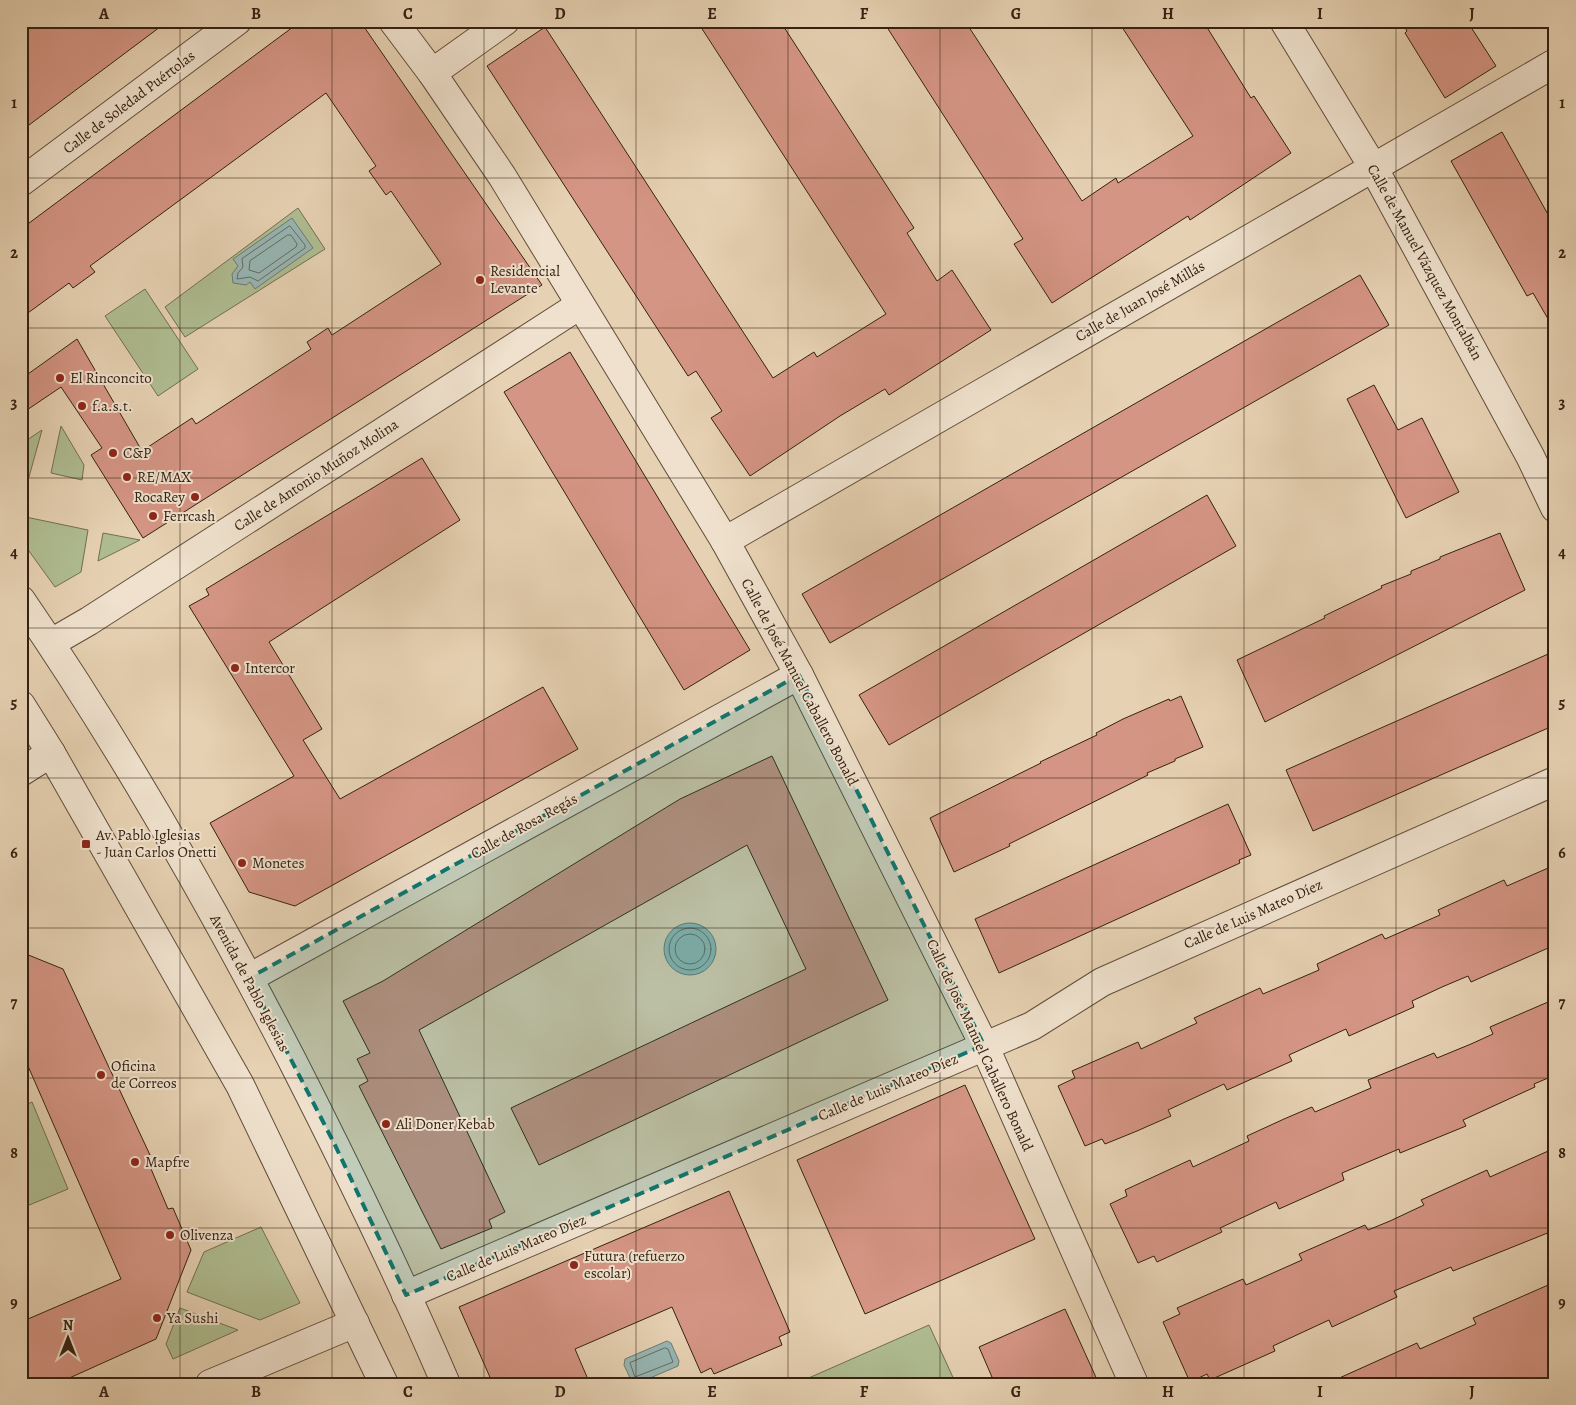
<svg xmlns="http://www.w3.org/2000/svg" width="1576" height="1405" viewBox="0 0 1576 1405" font-family="Alegreya,serif">
	<style>
		.green { fill: #afbd91; stroke: #726f52 }
		.water { fill: #97b6b3; stroke: #6f7a73 }
		.lines { fill: none; stroke-linecap: round; stroke-linejoin: round }
		.shore { stroke: #666c62; stroke-width: 1 }
		.building { fill: #d59584; stroke: #342112 }
		.minor-casing { stroke: #604d3a; stroke-width: 30 }
		.minor { stroke: #efe1cd; stroke-width: 28 }
		.marked { fill: #0f766e; fill-opacity: 0.2; stroke: #0f766e; stroke-width: 4; stroke-dasharray: 10 6; stroke-linejoin: round }
		.grid { fill: none; stroke: #342112; stroke-width: 1; stroke-opacity: 0.55 }
		.poi-dot { fill: #8f2418; stroke: #efe1cd; stroke-width: 2 }
		.labels { text-anchor: middle; stroke-width: 4; stroke-linejoin: round; paint-order: stroke }
		.street-label { font-size: 15px; fill: #342112; stroke: #efe1cd }
		.poi-label { font-size: 15px; fill: #342112; stroke: #efe1cd; text-anchor: start }
		.neatline { fill: none; stroke: #342112; stroke-width: 2 }
		.grid-label { font-size: 16px; text-anchor: middle; font-weight: bold; fill: #342112 }
	</style>
	<rect width="100%" height="100%" fill="#e6d1b2"/>
	<filter id="stains"><feTurbulence type="fractalNoise" baseFrequency=".004" numOctaves="4"/><feColorMatrix values="0 0 0 0 .2 0 0 0 0 .09 0 0 0 0 .02 0 0 0 .5 -.17"/></filter>
	<radialGradient id="worn" r=".72"><stop offset=".6" stop-color="#630" stop-opacity="0"/><stop offset="1" stop-color="#630" stop-opacity=".3"/></radialGradient>
	<g class="green">
		<path d="M298,208L325,249L185,337L165,307Z"/>
		<path d="M145,289L198,369L158,396L105,316Z"/>
		<path d="M61,426L84,465L82,480L51,473Z"/>
		<path d="M42,430L24,495L21,494V444Z"/>
		<path d="M21,516L88,530L81,572L55,587L21,540Z"/>
		<path d="M103,533L140,540L98,561Z"/>
		<path d="M32,1102L68,1189L22,1208L21,1107Z"/>
		<path d="M261,1227L300,1303L260,1320L187,1292L204,1252Z"/>
		<path d="M180,1308L238,1330L173,1359L166,1344Z"/>
		<path d="M929,1325L956,1384H795Z"/>
	</g>
	<g class="water">
		<path d="M292,218L313,248L255,289L250,282L246,285L233,283L232,274L238,266L233,259Z"/>
		<circle cx="690" cy="949" r="26"/>
		<path d="M667,1341L671,1343L679,1361L678,1366L636,1384L632,1382L624,1365L625,1359Z"/>
	</g>
	<g class="lines">
		<g class="shore">
			<path d="M290,226L305,245V248L258,281L250,277L237,279L238,273L243,267L242,259Z"/>
			<path d="M288,235H291L297,244L296,247L259,273L249,270L250,261Z"/>
			<circle cx="690" cy="949" r="21"/>
			<circle cx="690" cy="949" r="15"/>
			<path d="M665,1348L668,1349L673,1362L635,1377L630,1363Z"/>
		</g>
	</g>
	<g class="building">
		<path d="M33,21H168L21,131V30Z"/>
		<path d="M301,21H360L542,285L143,538L91,455L102,448L61,387L21,414V379L77,339L142,451L192,418L196,424L311,349L307,342L328,328L332,335L441,264L391,191L386,195L369,171L376,166L326,93L90,266L95,272L73,288L69,283L21,318V229Z"/>
		<path d="M697,21H780L914,228L907,233L937,281L952,270L991,330L889,395L885,389L840,416L750,476L711,418L722,411L696,371L688,376L487,66L545,27L773,378L814,352L817,357L886,314Z"/>
		<path d="M883,21H965L1082,201L1116,178L1118,183L1193,136L1118,21H1203L1251,98L1254,96L1291,153L1190,220L1188,216L1052,303L1014,244L1023,239Z"/>
		<path d="M1401,21H1467L1496,66L1445,98L1405,33L1407,31Z"/>
		<path d="M1502,132L1555,227V331L1533,293L1527,296L1451,161Z"/>
		<path d="M1360,275L1389,325L830,643L802,594Z"/>
		<path d="M570,352L750,650L684,690L504,392Z"/>
		<path d="M1374,385L1398,430L1422,418L1459,492L1406,518L1347,399Z"/>
		<path d="M422,458L460,520L269,642L322,729L303,740L340,799L543,687L578,749L295,906L249,892L210,823L294,776L189,606L209,595L206,589Z"/>
		<path d="M1207,495L1236,546L889,745L859,695Z"/>
		<path d="M1500,533L1525,590L1265,722L1237,660L1325,618L1324,616L1382,588L1381,586L1411,574V571L1440,559V557Z"/>
		<path d="M1555,651V725L1313,831L1286,770Z"/>
		<path d="M1181,696L1203,747L1175,759V761L1147,773L1148,775L1009,844L1010,846L954,872L930,818L1041,763L1040,762L1097,735L1096,733L1123,719L1169,699L1170,701Z"/>
		<path d="M772,756L888,1000L539,1165L511,1108L806,969L747,845L419,1030L505,1212L489,1220L492,1228L441,1249L359,1086L368,1081L357,1059L370,1053L343,1001L383,981L680,799Z"/>
		<path d="M1228,804L1251,855L1239,860L1240,863L999,973L975,919Z"/>
		<path d="M1555,865V945L1471,982L1468,976L1442,987L1412,1001L1414,1007L1349,1036L1346,1029L1289,1055L1292,1061L1227,1090L1224,1084L1168,1110L1171,1116L1137,1131L1105,1144L1102,1139L1085,1146L1058,1086L1075,1078L1072,1071L1138,1042L1141,1049L1197,1023L1194,1018L1260,988L1263,994L1319,970L1317,964L1382,934L1385,939L1440,915L1438,910L1504,880L1507,886Z"/>
		<path d="M21,952L63,969L150,1155L146,1157L168,1209L173,1208L191,1250L156,1339L56,1384H21V1322L121,1279L21,1050Z"/>
		<path d="M1555,999V1075L1534,1084L1535,1087L1463,1120L1466,1126L1400,1153L1399,1149L1342,1173L1344,1180L1279,1209L1276,1202L1220,1228L1222,1232L1157,1262L1154,1256L1138,1263L1110,1204L1127,1196L1125,1190L1190,1160L1193,1167L1249,1141L1247,1136L1284,1119L1312,1107L1315,1112L1371,1088L1368,1080L1434,1053L1437,1058L1471,1044L1493,1034L1490,1027Z"/>
		<path d="M965,1085L1035,1239L865,1314L797,1160Z"/>
		<path d="M1555,1148V1230L1453,1271L1451,1267L1394,1291L1397,1297L1332,1327L1329,1320L1273,1346L1275,1351L1210,1380L1207,1374L1190,1382L1163,1322L1180,1314L1177,1308L1243,1279L1246,1285L1302,1260L1299,1254L1365,1225L1368,1230L1390,1221L1424,1205L1421,1200L1487,1170L1490,1177Z"/>
		<path d="M729,1191L790,1332L779,1337L782,1345L714,1374L711,1368L701,1373L672,1307L575,1349L590,1384H493L459,1307Z"/>
		<path d="M1555,1282V1384H1326L1417,1343L1420,1349L1476,1324L1473,1318Z"/>
		<path d="M1065,1309L1099,1384H995L979,1347Z"/>
	</g>
	<g class="lines">
		<defs>
			<g id="minor">
				<path d="M393,21L432,73L502,176L725,541L799,675L984,1045L1134,1384"/>
				<path d="M1284,21L1373,167L1530,456L1555,508"/>
				<path d="M432,73L505,21"/>
				<path d="M21,182L237,21"/>
				<path d="M725,541L1555,63"/>
				<path d="M21,600C122,747 210,902 292,1060C346,1166 399,1274 446,1384"/>
				<path d="M51,643L89,621L580,305"/>
				<path d="M21,705L51,753L240,1085L384,1384"/>
				<path d="M21,772L51,753"/>
				<path d="M249,978L799,675"/>
				<path d="M406,1295L1032,1026L1102,982L1555,781"/>
				<path d="M210,1384L355,1323"/>
			</g>
		</defs>
		<use href="#minor" class="minor-casing"/>
		<use href="#minor" class="minor"/>
	</g>
	<path class="marked" d="M799,675L984,1045L406,1295L334,1143L249,978Z"/>
	<path class="grid" d="M180,21V1384M332,21V1384M484,21V1384M636,21V1384M788,21V1384M940,21V1384M1092,21V1384M1244,21V1384M1396,21V1384M21,178H1555M21,328H1555M21,478H1555M21,628H1555M21,778H1555M21,928H1555M21,1078H1555M21,1228H1555"/>
	<g class="poi-dot">
		<circle cx="480" cy="280" r="5"/>
		<circle cx="60" cy="378" r="5"/>
		<circle cx="82" cy="406" r="5"/>
		<circle cx="113" cy="453" r="5"/>
		<circle cx="127" cy="477" r="5"/>
		<circle cx="195" cy="497" r="5"/>
		<circle cx="153" cy="516" r="5"/>
		<circle cx="235" cy="668" r="5"/>
		<rect x="81" y="839" width="10" height="10" rx="2.5"/>
		<circle cx="242" cy="863" r="5"/>
		<circle cx="101" cy="1075" r="5"/>
		<circle cx="386" cy="1124" r="5"/>
		<circle cx="135" cy="1162" r="5"/>
		<circle cx="170" cy="1235" r="5"/>
		<circle cx="574" cy="1265" r="5"/>
		<circle cx="157" cy="1318" r="5"/>
	</g>
	<g class="labels">
		<g class="street-label">
			<text transform="translate(129 102) rotate(-37)" y="5">Calle de Soledad Puértolas</text>
			<text transform="translate(1425 262) rotate(61)" y="5">Calle de Manuel Vázquez Montalbán</text>
			<text transform="translate(1140 301) rotate(-30)" y="5">Calle de Juan José Millás</text>
			<text transform="translate(316 475) rotate(-33)" y="5">Calle de Antonio Muñoz Molina</text>
			<text transform="translate(800 682) rotate(62)" y="5">Calle de José Manuel Caballero Bonald</text>
			<text transform="translate(524 826) rotate(-29)" y="5">Calle de Rosa Regás</text>
			<text transform="translate(1253 914) rotate(-24)" y="5">Calle de Luis Mateo Díez</text>
			<text transform="translate(250 983) rotate(62)" y="5">Avenida de Pablo Iglesias</text>
			<text transform="translate(980 1045) rotate(65)" y="5">Calle de José Manuel Caballero Bonald</text>
			<text transform="translate(888 1087) rotate(-23)" y="5">Calle de Luis Mateo Díez</text>
			<text transform="translate(516 1248) rotate(-23)" y="5">Calle de Luis Mateo Díez</text>
		</g>
		<g class="poi-label">
			<text x="490" y="276">Residencial<tspan x="490" dy="17">Levante</tspan></text>
			<text x="70" y="383">El Rinconcito</text>
			<text x="92" y="411">f.a.s.t.</text>
			<text x="123" y="458">C&amp;P</text>
			<text x="137" y="482">RE/MAX</text>
			<text x="185" y="502" text-anchor="end">RocaRey</text>
			<text x="163" y="521">Ferrcash</text>
			<text x="245" y="673">Intercor</text>
			<text x="96" y="840">Av. Pablo Iglesias<tspan x="96" dy="17">- Juan Carlos Onetti</tspan></text>
			<text x="252" y="868">Monetes</text>
			<text x="111" y="1071">Oficina<tspan x="111" dy="17">de Correos</tspan></text>
			<text x="396" y="1129">Ali Doner Kebab</text>
			<text x="145" y="1167">Mapfre</text>
			<text x="180" y="1240">Olivenza</text>
			<text x="584" y="1261">Futura (refuerzo<tspan x="584" dy="17">escolar)</tspan></text>
			<text x="167" y="1323">Ya Sushi</text>
		</g>
	</g>
	<rect width="1576" height="1405" fill="none" stroke="#e6d1b2" stroke-width="55"/>
	<g transform="translate(68 1338)" stroke="#efe1cd" stroke-width="4" paint-order="stroke">
	<path d="M0-4L9 19L0 12L-9 19Z" fill="#342112"/>
	<text y="-8" font-size="14" font-weight="bold" text-anchor="middle" fill="#342112">N</text>
	</g>
	<rect x="28" y="28" width="1520" height="1350" class="neatline"/>
	<g class="grid-label">
		<text x="104" y="19">A</text>
		<text x="256" y="19">B</text>
		<text x="408" y="19">C</text>
		<text x="560" y="19">D</text>
		<text x="712" y="19">E</text>
		<text x="864" y="19">F</text>
		<text x="1016" y="19">G</text>
		<text x="1168" y="19">H</text>
		<text x="1320" y="19">I</text>
		<text x="1472" y="19">J</text>
		<text x="14" y="108">1</text>
		<text x="1562" y="108">1</text>
		<text x="14" y="258">2</text>
		<text x="1562" y="258">2</text>
		<text x="14" y="408">3</text>
		<text x="1562" y="408">3</text>
		<text x="14" y="558">4</text>
		<text x="1562" y="558">4</text>
		<text x="14" y="708">5</text>
		<text x="1562" y="708">5</text>
		<text x="14" y="858">6</text>
		<text x="1562" y="858">6</text>
		<text x="14" y="1008">7</text>
		<text x="1562" y="1008">7</text>
		<text x="14" y="1158">8</text>
		<text x="1562" y="1158">8</text>
		<text x="14" y="1308">9</text>
		<text x="1562" y="1308">9</text>
		<text x="104" y="1397">A</text>
		<text x="256" y="1397">B</text>
		<text x="408" y="1397">C</text>
		<text x="560" y="1397">D</text>
		<text x="712" y="1397">E</text>
		<text x="864" y="1397">F</text>
		<text x="1016" y="1397">G</text>
		<text x="1168" y="1397">H</text>
		<text x="1320" y="1397">I</text>
		<text x="1472" y="1397">J</text>
	</g>
	<rect width="100%" height="100%" filter="url(#stains)"/>
	<rect width="100%" height="100%" fill="url(#worn)"/>
</svg>
